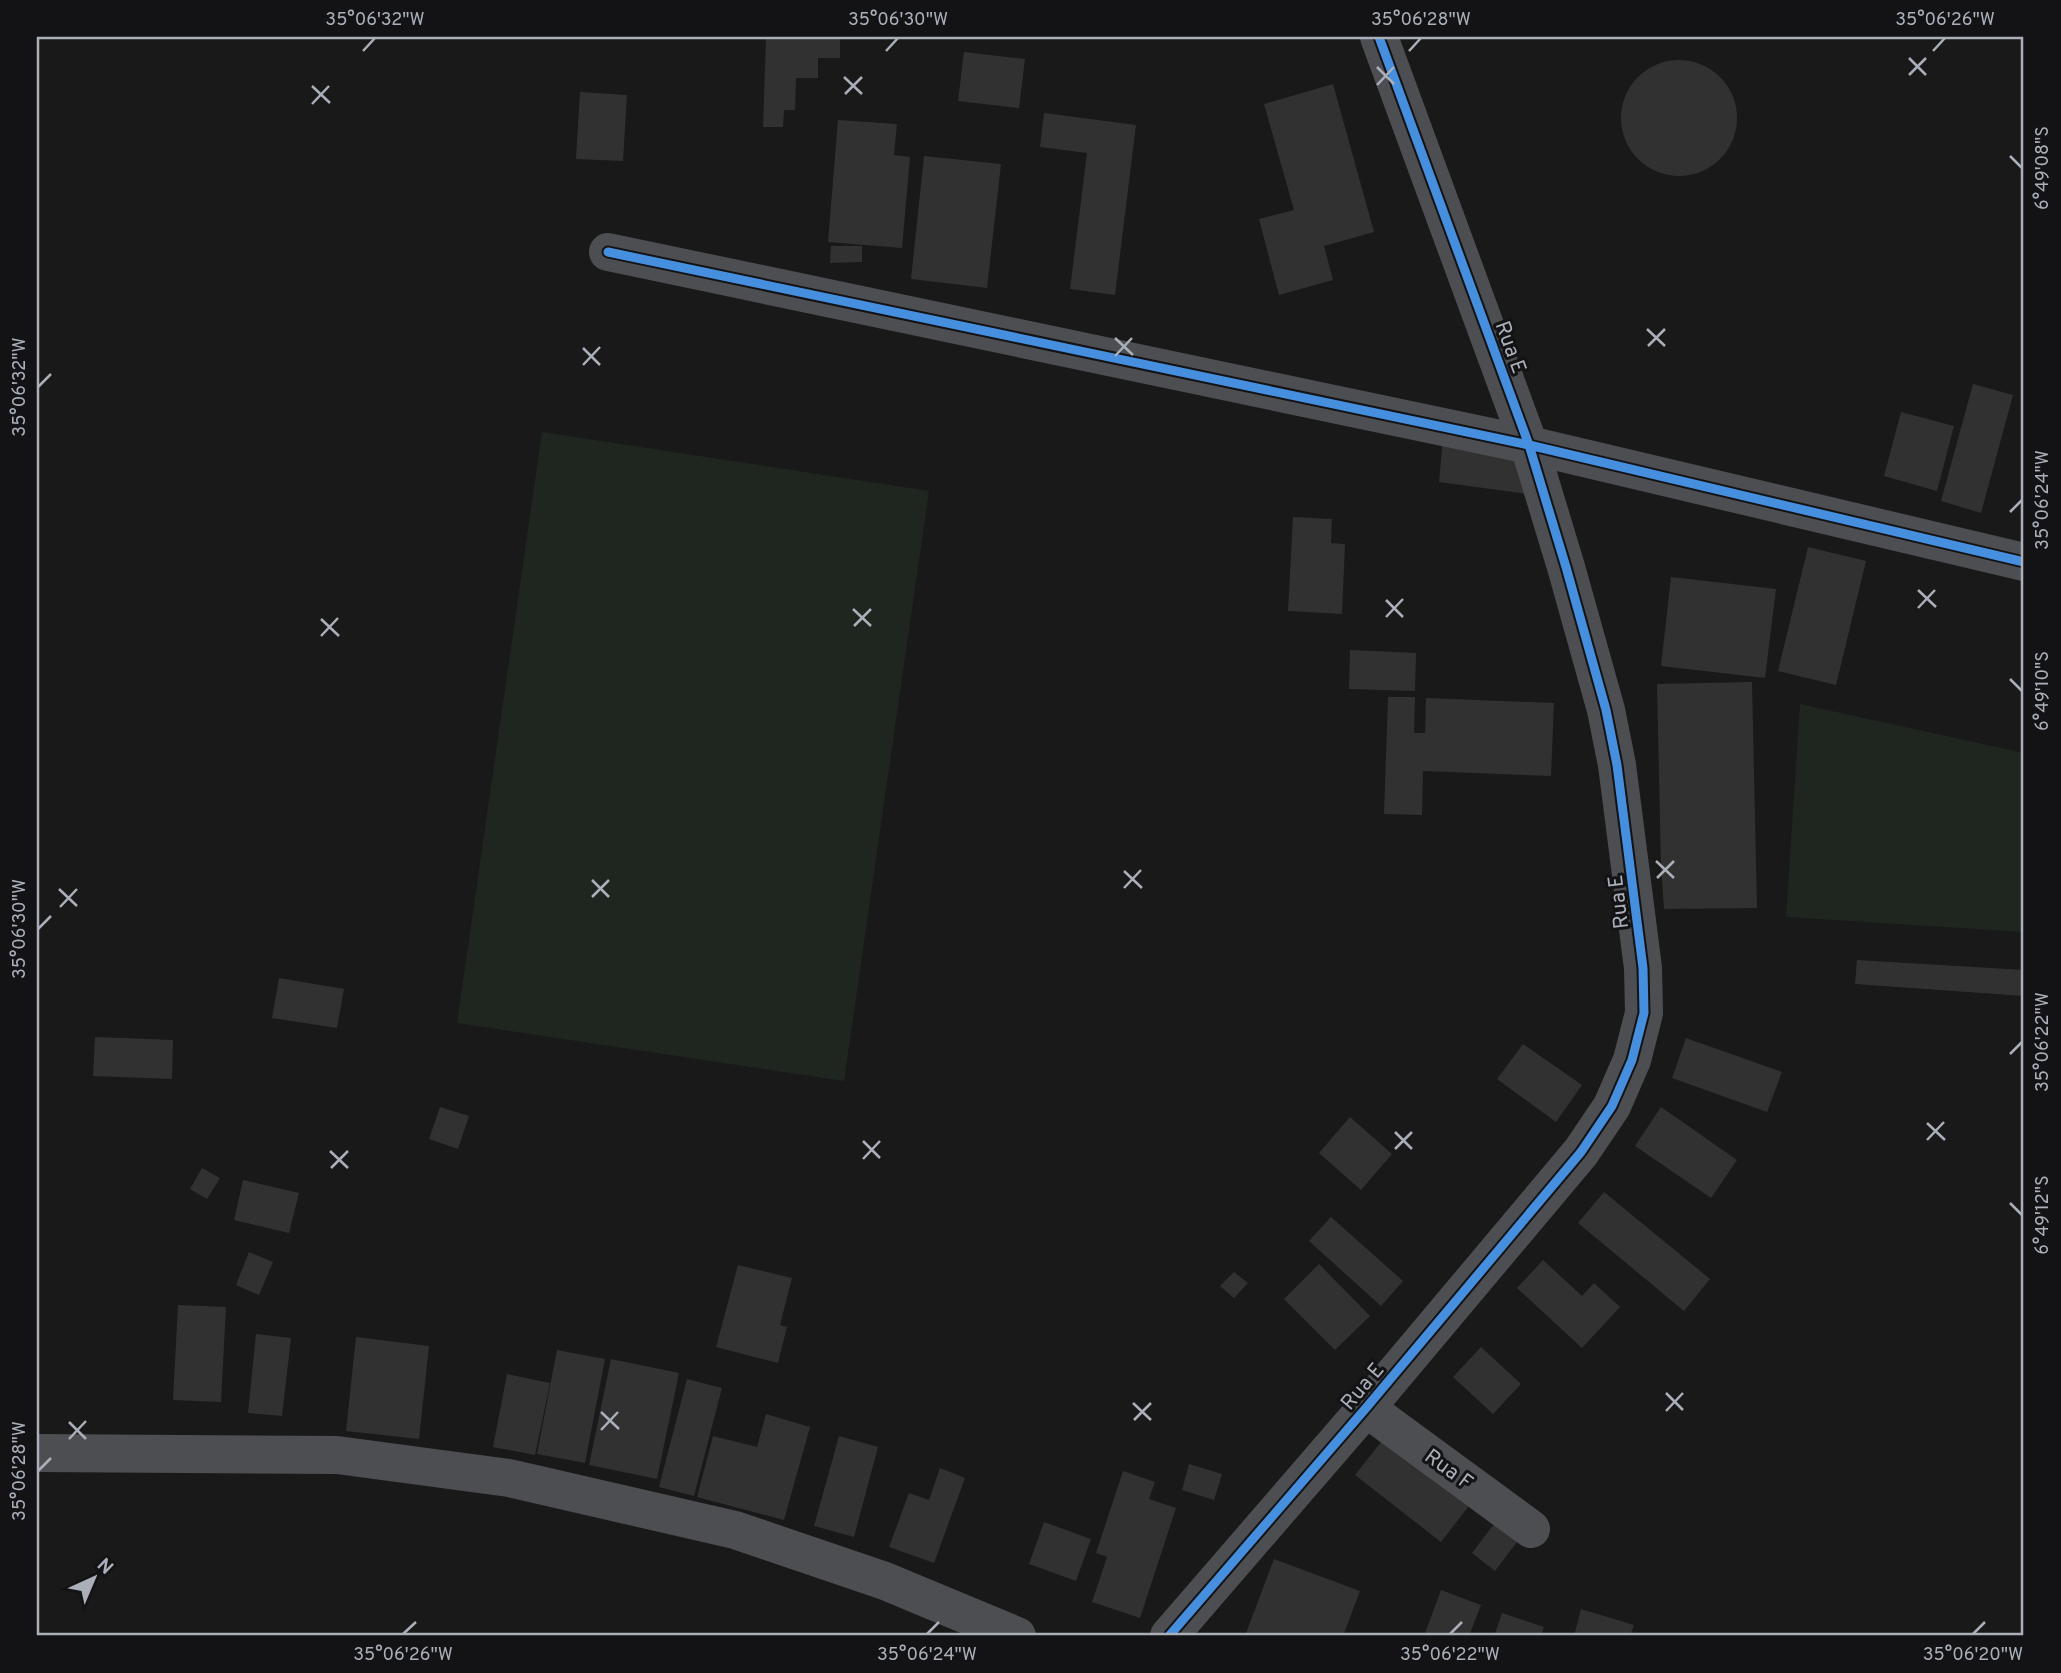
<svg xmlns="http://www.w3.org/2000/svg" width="2061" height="1673" viewBox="0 0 2061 1673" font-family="Overpass,sans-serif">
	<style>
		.green { fill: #1f2620 }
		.building { fill: #313131 }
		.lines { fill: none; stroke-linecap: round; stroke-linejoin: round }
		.street { stroke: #4d4e52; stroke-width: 38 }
		.cycleway-casing { stroke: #131315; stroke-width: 13 }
		.cycleway { stroke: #468fdf; stroke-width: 9 }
		.ticks { fill: none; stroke: #aaafb9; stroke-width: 2.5 }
		.labels { text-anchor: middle; stroke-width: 6; stroke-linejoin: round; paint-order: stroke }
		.street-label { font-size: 21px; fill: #aaafb9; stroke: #131315 }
		.neatline { fill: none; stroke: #aaafb9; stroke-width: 2.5 }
		.ticks-label { font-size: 18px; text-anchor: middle; fill: #aaafb9 }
	</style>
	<rect width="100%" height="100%" fill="#191919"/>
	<g class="green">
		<path d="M542,432L929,491L844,1081L457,1023Z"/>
		<path d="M1800,704L2024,753V932L1786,917Z"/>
	</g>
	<g class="building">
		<path d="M766,37H840V58H818V78H796L795,110H784L783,127H763Z"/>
		<path d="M964,52L1025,59L1019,108L958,101Z"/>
		<circle cx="1679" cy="118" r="58"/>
		<path d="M1333,84L1374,232L1324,246L1333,280L1279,295L1259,219L1294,210L1264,104Z"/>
		<path d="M580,92L627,95L623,161L576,159Z"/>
		<path d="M1044,113L1136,125L1115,295L1070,289L1087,153L1040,147Z"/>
		<path d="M838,120L897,124L894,155L910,157L902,248L828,242Z"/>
		<path d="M924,156L1001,164L987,288L911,279Z"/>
		<path d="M831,246H862V262L830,263Z"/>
		<path d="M1973,384L2013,395L1981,513L1941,501Z"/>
		<path d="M1901,412L1954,426L1937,491L1884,476Z"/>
		<path d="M1443,438L1503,451L1518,464L1527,494L1439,482Z"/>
		<path d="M1293,517L1332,519L1331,543L1345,544L1342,614L1288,611Z"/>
		<path d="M1808,547L1866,561L1836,685L1778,671Z"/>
		<path d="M1671,577L1776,589L1765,678L1661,666Z"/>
		<path d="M1350,650L1416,653L1415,691L1349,689Z"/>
		<path d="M1752,682L1757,908L1664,909L1661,866L1657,684Z"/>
		<path d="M1388,697H1415L1414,733H1425L1426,698L1554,703L1551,776L1423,771L1422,815L1384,814Z"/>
		<path d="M1857,960L2024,970V996L1855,984Z"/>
		<path d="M279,978L344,989L337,1028L272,1018Z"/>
		<path d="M95,1037L173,1040L172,1079L93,1076Z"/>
		<path d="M1686,1038L1782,1072L1767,1112L1672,1078Z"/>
		<path d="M1523,1044L1582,1085L1556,1122L1497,1079Z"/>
		<path d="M440,1107L469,1116L458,1149L429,1139Z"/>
		<path d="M1661,1107L1737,1160L1711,1198L1635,1146Z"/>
		<path d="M1350,1117L1392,1154L1361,1190L1319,1153Z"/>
		<path d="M202,1168L220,1178L207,1199L190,1189Z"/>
		<path d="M243,1180L299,1193L289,1233L234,1220Z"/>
		<path d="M1604,1192L1710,1279L1684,1311L1578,1223Z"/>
		<path d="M1331,1217L1403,1281L1381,1306L1309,1241Z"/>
		<path d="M249,1252L273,1262L259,1295L236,1285Z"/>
		<path d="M1543,1260L1582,1296L1594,1283L1620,1307L1582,1348L1517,1288Z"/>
		<path d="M1319,1264L1370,1316L1335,1350L1284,1299Z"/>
		<path d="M738,1265L792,1278L780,1325L787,1327L778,1363L716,1347Z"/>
		<path d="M1234,1272L1248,1283L1234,1298L1220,1286Z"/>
		<path d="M178,1305L226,1307L221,1402L173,1400Z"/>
		<path d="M256,1334L291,1338L282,1416L248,1413Z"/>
		<path d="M356,1337L429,1346L419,1439L346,1431Z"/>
		<path d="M1481,1347L1521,1384L1493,1414L1453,1377Z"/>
		<path d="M557,1350L605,1359L585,1463L537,1454Z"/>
		<path d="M611,1359L679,1373L657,1479L589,1465Z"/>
		<path d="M507,1374L550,1383L535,1455L493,1447Z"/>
		<path d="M687,1379L722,1388L694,1496L659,1487Z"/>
		<path d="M766,1414L810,1427L784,1520L697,1497L713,1436L757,1447Z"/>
		<path d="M1389,1432L1475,1498L1441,1542L1355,1475Z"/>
		<path d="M839,1436L878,1447L854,1537L814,1526Z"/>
		<path d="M1189,1464L1222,1474L1214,1500L1182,1490Z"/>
		<path d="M940,1468L965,1478L934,1563L889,1547L909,1493L929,1500Z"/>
		<path d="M1123,1471L1155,1482L1149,1499L1176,1508L1140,1618L1092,1602L1107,1557L1096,1553Z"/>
		<path d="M1497,1520L1520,1538L1495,1571L1472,1553Z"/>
		<path d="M1044,1522L1091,1539L1076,1581L1029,1564Z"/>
		<path d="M1274,1559L1360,1591L1343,1636H1245Z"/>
		<path d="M1441,1590L1481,1605L1469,1636H1424Z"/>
		<path d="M1581,1609L1634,1625L1630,1636H1574Z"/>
		<path d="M1502,1613L1544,1627L1541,1636H1494Z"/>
	</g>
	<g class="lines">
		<g class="street">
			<path d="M608,252L1529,445L2024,562"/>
			<path d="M1366,1408L1531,1529"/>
			<path d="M37,1453L337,1455L509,1478L735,1530L885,1581L1017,1636"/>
			<path d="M1169,1636L1366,1408L1581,1152L1612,1106L1632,1060L1644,1013L1643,968L1617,765L1606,710L1566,567L1529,445L1379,37"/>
		</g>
		<defs>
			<g id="cycleway">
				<path d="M608,252L1529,445L2024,562"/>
				<path d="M1169,1636L1366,1408L1581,1152L1612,1106L1632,1060L1644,1013L1643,968L1617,765L1606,710L1566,567L1529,445L1379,37"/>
			</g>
		</defs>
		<use href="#cycleway" class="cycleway-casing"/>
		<use href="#cycleway" class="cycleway"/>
	</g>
	<path class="ticks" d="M363,51L375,38M886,51L898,38M1409,51L1421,38M1933,51L1945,38M1909,58L1926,75M1377,67L1394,84M1909,75L1926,58M844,77L862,94M1377,85L1394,67M312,86L330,103M845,94L862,77M312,104L329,86M2010,156L2022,168M1647,329L1665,346M1115,338L1133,355M1648,346L1665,329M583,348L600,365M1115,356L1132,338M583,365L600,347M38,387L51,374M2010,512L2022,500M1918,590L1936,607M1386,600L1403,617M1918,608L1935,590M853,609L871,626M1386,617L1403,599M321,619L339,636M854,626L871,609M321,636L338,618M2010,679L2022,691M1656,861L1674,878M1124,871L1142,888M1657,878L1674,861M592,880L609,897M1124,888L1141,870M59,889L77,906M592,897L609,880M60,907L77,889M38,929L51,916M2010,1054L2022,1042M1927,1123L1945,1140M1395,1132L1412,1149M1927,1140L1944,1122M863,1141L880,1158M1395,1149L1412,1132M330,1151L348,1168M863,1159L880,1141M331,1168L348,1151M2010,1203L2022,1215M1666,1393L1683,1410M1133,1403L1151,1420M1666,1411L1683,1393M601,1412L619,1429M1134,1420L1151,1403M69,1422L86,1439M601,1430L618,1412M69,1439L86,1421M38,1471L51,1458M403,1634L416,1622M927,1634L939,1622M1450,1634L1462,1622M1973,1634L1985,1622"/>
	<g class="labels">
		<g class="street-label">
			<text transform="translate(1511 347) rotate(70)" y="7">Rua E</text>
			<text transform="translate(1618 902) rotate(-97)" y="7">Rua E</text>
			<text transform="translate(1362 1386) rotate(-50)" y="7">Rua E</text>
			<text transform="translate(1449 1469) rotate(36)" y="7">Rua F</text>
		</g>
	</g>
	<rect width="2061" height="1673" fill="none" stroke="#131315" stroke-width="77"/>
	<g transform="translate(94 1578) rotate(44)" stroke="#131315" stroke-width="5" paint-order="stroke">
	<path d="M0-5L12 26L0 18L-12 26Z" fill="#aaafb9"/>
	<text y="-10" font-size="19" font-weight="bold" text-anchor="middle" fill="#aaafb9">N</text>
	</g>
	<rect x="38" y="38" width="1984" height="1596" class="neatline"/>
	<g class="ticks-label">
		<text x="375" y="25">35°06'32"W</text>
		<text x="898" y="25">35°06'30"W</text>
		<text x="1421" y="25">35°06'28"W</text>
		<text x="1945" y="25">35°06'26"W</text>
		<text transform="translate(2042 168) rotate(-90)" y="6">6°49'08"S</text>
		<text transform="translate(19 387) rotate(-90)" y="6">35°06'32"W</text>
		<text transform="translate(2042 500) rotate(-90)" y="6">35°06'24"W</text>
		<text transform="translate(2042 691) rotate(-90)" y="6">6°49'10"S</text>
		<text transform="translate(19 929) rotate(-90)" y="6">35°06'30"W</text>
		<text transform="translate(2042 1042) rotate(-90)" y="6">35°06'22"W</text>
		<text transform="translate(2042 1215) rotate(-90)" y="6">6°49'12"S</text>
		<text transform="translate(19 1471) rotate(-90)" y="6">35°06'28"W</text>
		<text x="403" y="1660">35°06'26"W</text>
		<text x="927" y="1660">35°06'24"W</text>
		<text x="1450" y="1660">35°06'22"W</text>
		<text x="1973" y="1660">35°06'20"W</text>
	</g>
</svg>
